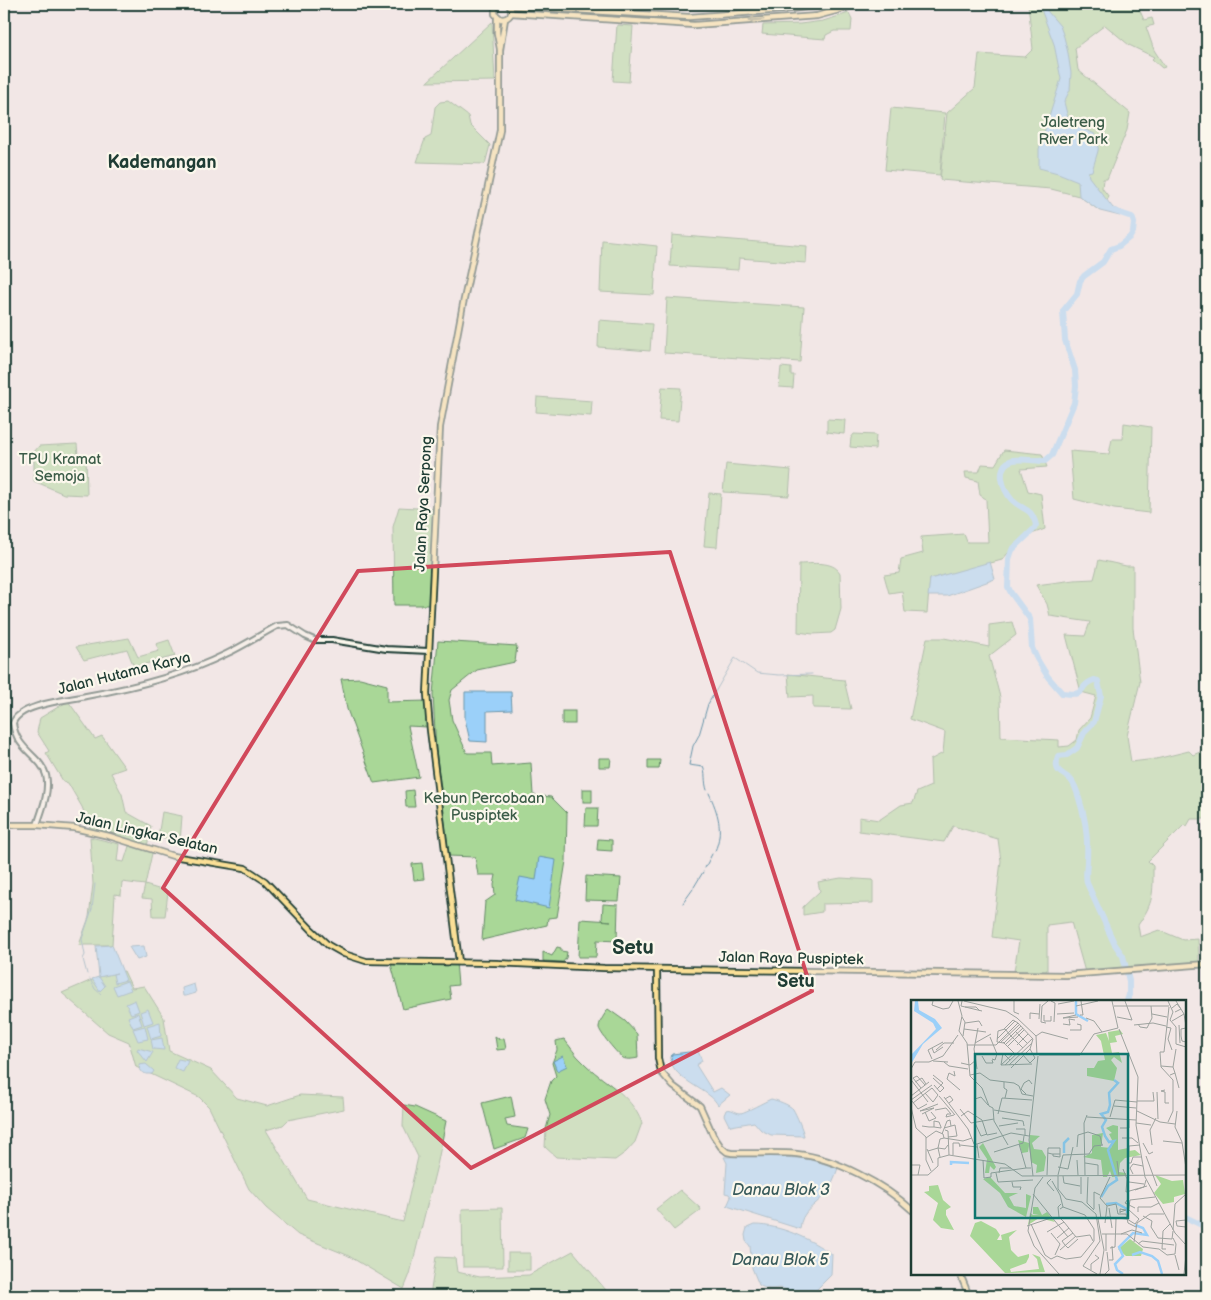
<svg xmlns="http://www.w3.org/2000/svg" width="1211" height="1300" viewBox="0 0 1211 1300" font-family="'Balsamiq Sans',sans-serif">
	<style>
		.green { fill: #a9d797; stroke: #648a66 }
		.water { fill: #9bd0f9; stroke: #6995aa }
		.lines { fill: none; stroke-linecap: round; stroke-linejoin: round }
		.stream { stroke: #6995aa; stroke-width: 1 }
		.river { stroke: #9bd0f9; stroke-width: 6 }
		.minor-casing { stroke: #1f3d34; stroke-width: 8 }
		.major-casing { stroke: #1f3d34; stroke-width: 8 }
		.minor { stroke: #fbf7ec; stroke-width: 4 }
		.major { stroke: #fadf96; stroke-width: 4.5 }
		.oneway { stroke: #8c8e65 }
		.marked { fill: none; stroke: #d1495b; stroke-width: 4; stroke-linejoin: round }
		.labels { text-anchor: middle; stroke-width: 4.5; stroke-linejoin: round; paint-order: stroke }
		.park-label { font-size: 15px; fill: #3b5c48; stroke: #fbf7ec }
		.street-label { font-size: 15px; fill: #1f3d34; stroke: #fbf7ec }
		.water-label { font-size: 16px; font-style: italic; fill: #385a5b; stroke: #fbf7ec }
		.quarter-label { font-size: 18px; font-weight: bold; fill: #1f3d34; stroke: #fbf7ec }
		.district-label { font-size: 20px; font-weight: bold; fill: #1f3d34; stroke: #fbf7ec }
		.inset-river { fill: none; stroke: #9bd0f9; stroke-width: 2.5 }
		.inset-road { fill: none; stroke: #9ea39f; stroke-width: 1 }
		.view { fill: #0f766e; fill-opacity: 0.15; stroke: #0f766e; stroke-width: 2.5 }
		.inset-edge { fill: none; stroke: #1f3d34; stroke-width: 2.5 }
	</style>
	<rect width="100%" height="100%" fill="#f2e7e6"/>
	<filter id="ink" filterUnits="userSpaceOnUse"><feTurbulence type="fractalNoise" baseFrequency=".02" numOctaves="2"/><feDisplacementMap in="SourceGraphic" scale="10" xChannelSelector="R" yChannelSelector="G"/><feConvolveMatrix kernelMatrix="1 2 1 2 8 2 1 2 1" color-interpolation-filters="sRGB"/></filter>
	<g filter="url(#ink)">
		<g class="green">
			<path d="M1028,4H1137L1144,20L1152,18L1154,25L1146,27L1154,50L1165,67L1162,68L1152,59L1154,57L1129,45L1105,25L1075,48L1078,70L1130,113L1127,130L1107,179H1103L1102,188L1109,197L1100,211L1079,196L1051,189L940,180L947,113L975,88L979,54L1025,57L1033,49Z"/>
			<path d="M849,13L852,19L851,31H834L826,35L825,39L762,34L763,25L800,24L823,21Z"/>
			<path d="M492,22L495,81L427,82Z"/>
			<path d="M617,25L633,26L629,82L613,81Z"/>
			<path d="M448,101L468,116L470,125L490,145L485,164L417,162L425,139L431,136L435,107L440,102Z"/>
			<path d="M891,108L945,113L940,175L885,170Z"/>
			<path d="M672,235L807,246L806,263L739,258L738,270L670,266Z"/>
			<path d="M602,240L657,246L654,295L600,292Z"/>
			<path d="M667,298L804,307L800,362L664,353Z"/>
			<path d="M599,320L652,324L650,351L598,347Z"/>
			<path d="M781,367L791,368V375H794L793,388L779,387Z"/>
			<path d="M662,387L681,388L678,421L659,420Z"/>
			<path d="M537,397L592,401L591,416L536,412Z"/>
			<path d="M827,419L845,420L844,434L827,432Z"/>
			<path d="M1124,423L1151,427L1149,513L1114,509L1074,499L1070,451L1109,454L1112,439H1123Z"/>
			<path d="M854,434L876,435L875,449L850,447L851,438Z"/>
			<path d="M77,444L78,455H86L87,495L64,494L34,481V452L39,446Z"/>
			<path d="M1004,450L1042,454L1047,467L1021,469L1028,491L1041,494L1045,529L1021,538L1002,560L930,579L927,613L905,612L902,591L889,593L884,575L899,573L901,559L923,553L921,537L964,534L967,542H988L986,499L980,495L978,481L966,478L965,472H979L982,464L995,465Z"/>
			<path d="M726,464L791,470L789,496L723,492Z"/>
			<path d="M709,493L721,494L717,547L704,546Z"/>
			<path d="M399,507L434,509L431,605H394L393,527Z"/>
			<path d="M1099,560L1126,566H1133V628L1140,682L1127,736L1131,762L1156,759L1189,751L1193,755L1200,752L1207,742V819H1191L1187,826L1184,825L1148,861L1153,866C1153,894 1154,902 1138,925L1140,937L1159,930L1183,940L1198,939L1199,962L1085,972L1071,922L1047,925V971H1014L1019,941L992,937L1001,861L998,839L953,826L944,842L859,831V817L879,820L901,805L913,803L917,792L931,786L930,760L943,753L945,732L910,719L927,638H944L989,647V625L1012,622L1016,635L989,656L1000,697L1001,737L1059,740V747L1069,746L1077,740L1079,730L1090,718L1096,696L1081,692L1066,635L1085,636L1090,622L1050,616L1047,604L1036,585L1074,580L1094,579Z"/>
			<path d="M799,564C811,564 833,560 840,573L841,609L835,630L831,633L813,634L798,632Z"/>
			<path d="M129,638L138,657L159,651L156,644L169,640L175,656L134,667L127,649L84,660L76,647Z"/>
			<path d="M438,641L517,646L515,662L477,670L452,690L449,700L452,720L467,753H491L492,766L531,763L533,795L551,797L567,813L566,861L557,917L548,918L547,925L482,940L485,902L495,895L494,885L496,875H478L475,857L449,856L436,750L433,694Z"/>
			<path d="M788,674L844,680L851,709L813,708V696L790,697Z"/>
			<path d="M360,678L387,685V702L428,701L427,727L408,726L419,777L374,783L347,709L341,679Z"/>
			<path d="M68,701L95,739L102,736L125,768L111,773L122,794L126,812L151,826L147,847L153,849L145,885L168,892L165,916H153L152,899L142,898L145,885L122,882L121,895L115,894L112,945H79L89,917L93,884L90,837L119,844L117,861L124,862L130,843L92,832L82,807L68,783L63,781L46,753L49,751L37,732L40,718Z"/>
			<rect x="562" y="711" width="13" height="13"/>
			<path d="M599,758H611L610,767H599Z"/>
			<path d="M648,760H660L659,769H648Z"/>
			<rect x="583" y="789" width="9" height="13"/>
			<path d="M413,790L415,807H406L405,791Z"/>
			<path d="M586,808H598L597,826H585Z"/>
			<path d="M162,812L182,816L180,843L158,837Z"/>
			<path d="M598,839L612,840V851L597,850Z"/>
			<path d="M422,863L424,879L414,880L412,864Z"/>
			<path d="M586,876L621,878L619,901L585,900Z"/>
			<path d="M841,878L873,880V903L822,904V912L803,915V907L820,891L818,882Z"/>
			<path d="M603,904L618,905L617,941L597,940L596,957H578L580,919L611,921L602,920Z"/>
			<path d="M557,947L561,948V951L567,952L566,958L563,962L543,961V952L552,956Z"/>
			<path d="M456,962L458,985L449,986L451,999L403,1009L391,964Z"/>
			<path d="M124,971L132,988L144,986L164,1018L169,1051L211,1070L237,1098L267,1106L300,1095L343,1097L344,1109L288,1120L283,1125L266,1130L307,1199L403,1222L418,1157L403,1126L404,1105L415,1107L446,1121L438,1161L410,1274L404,1289L347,1255L298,1235L266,1208L249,1189L209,1107L199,1097L136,1067L129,1042L108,1033L62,993L99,977Z"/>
			<path d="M608,1009L625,1021L637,1034L638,1058C633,1059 627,1060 623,1058C618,1055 598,1031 599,1027C600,1020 605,1014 608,1009Z"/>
			<path d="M495,1036L499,1039L504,1038L506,1049L497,1050Z"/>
			<path d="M564,1039C570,1046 575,1055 582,1061C603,1083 630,1092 642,1123L635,1142L626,1152L615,1160L556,1157L545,1147L546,1129L550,1115L545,1099L551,1081L556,1076L552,1063L557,1050L556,1041Z"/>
			<path d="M511,1096L515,1117L505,1119L507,1126L528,1129L525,1138L494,1149L482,1103Z"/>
			<path d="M680,1190L700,1208L701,1210L674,1230L656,1209Z"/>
			<path d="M502,1208L503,1267H463L462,1209Z"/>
			<path d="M573,1251L611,1296H511L508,1290L505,1291V1296H430L436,1257L455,1258L457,1272L480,1277L529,1275Z"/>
			<rect x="508" y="1253" width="22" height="17"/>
		</g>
		<g class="water">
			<path d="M1039,4H1045L1048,12L1060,26L1064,37L1068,53L1071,73L1070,90L1064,102L1069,122L1099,136L1098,151L1092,171L1088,172L1089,177L1113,208L1124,212L1120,216L1100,211L1079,196L1078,181L1058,173L1039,168V149L1061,79L1054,44Z"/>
			<path d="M990,562L995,579L947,596H928L930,579Z"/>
			<path d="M465,692H511L512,710L487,711V742L470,741L465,719Z"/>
			<path d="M539,857L556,860L549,908L515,900L520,877L536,880Z"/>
			<path d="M112,945L126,980L115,983L113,974L117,973L99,977L105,986L100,991L92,979L99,977L96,946Z"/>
			<path d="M144,946L146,957L137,960L129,947Z"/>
			<path d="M127,981L131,990L117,995L113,986Z"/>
			<path d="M194,984L196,993L186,996H183L182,988Z"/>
			<path d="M135,1000L139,1011L131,1014L126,1004Z"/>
			<path d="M148,1009L153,1022L144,1025L140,1012Z"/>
			<path d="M138,1013L142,1025L133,1028L128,1017Z"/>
			<path d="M160,1022L161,1036L151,1039L147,1026Z"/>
			<path d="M145,1026L148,1039L138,1041L133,1029Z"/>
			<path d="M162,1038L164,1050L153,1049L151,1040Z"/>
			<path d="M138,1048L153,1052L147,1062L137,1050Z"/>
			<path d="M698,1051L702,1061L696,1065L713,1092L721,1088L730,1095L718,1105C716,1102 713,1098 710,1096C698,1086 665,1073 672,1054Z"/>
			<path d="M563,1056L567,1066L557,1071L553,1061Z"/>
			<path d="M178,1059L188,1061L183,1072L174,1068Z"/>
			<path d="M146,1064L154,1071L152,1074H146L140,1071L139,1065Z"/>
			<path d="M771,1099C776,1100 790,1105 793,1109C796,1114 803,1130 804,1136L771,1135L761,1130L754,1122L731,1126L729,1125L724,1115L726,1110C732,1108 735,1113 741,1113C746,1112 764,1102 771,1099Z"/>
			<path d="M771,1156L808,1159L838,1168C835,1177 831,1186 825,1194C815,1207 801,1210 800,1229L727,1206L731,1197L729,1194L725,1193L727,1163L724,1157Z"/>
			<path d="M754,1225C782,1225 809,1239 832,1254L831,1275L815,1291L816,1296H793C780,1280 775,1295 759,1285L752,1268L750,1246L746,1241L745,1235L747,1228Z"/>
		</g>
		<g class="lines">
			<g class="stream">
				<path d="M707,790C704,782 706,772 703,767L689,765L693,746L699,735L708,704L735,658L757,673L779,675L812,674"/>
				<path d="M709,793C718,813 724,830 715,851"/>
				<path d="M705,868L712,854"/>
				<path d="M694,887L703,872"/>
				<path d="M683,903L693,889"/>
				<path d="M87,974L83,959L85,955L82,939L92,909L95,884"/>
				<path d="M90,979L95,989L101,994"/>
			</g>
			<g class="river">
				<path d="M1114,211L1132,217L1134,223L1133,232L1130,237L1119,246L1111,249L1103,262L1084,276L1080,281L1077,294L1063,311L1065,340L1075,370L1076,386L1074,403L1052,455L1045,461C1035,461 1022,458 1013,460C994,465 1003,490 1012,500C1023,511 1031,506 1036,525L1034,529L1012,550L1009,559L1008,587L1011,593L1030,619L1032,648L1037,659L1048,677L1062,693C1090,697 1076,686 1094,680L1098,681L1101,696L1094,722L1085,731L1077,748L1067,755L1058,756C1053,774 1063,772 1071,780C1076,786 1078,795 1080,802C1086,820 1088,840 1087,860C1087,868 1085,874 1087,883L1114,943L1123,956L1129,981V995L1127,1001"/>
				<path d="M1185,1217L1206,1227L1207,1230"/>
				<path d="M1206,1296L1207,1254"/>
			</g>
			<defs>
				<path id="minor" d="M37,825C42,810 50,791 46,775C41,756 16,750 13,723C19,704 69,700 86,696C131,688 186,674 226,654C243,646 260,635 277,626L288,625L305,636L314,640H332L386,649L429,651"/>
				<g id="major">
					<path d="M498,4L495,8V14L501,19C510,19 514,12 509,5"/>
					<path d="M510,6L689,17L782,10L831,4"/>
					<path d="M511,13L694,25L817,16L843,9L855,4"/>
					<path d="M497,16V33L500,49"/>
					<path d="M4,825H37L74,828L109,836L173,856L245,868L265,881L312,930L328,945L344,954L366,961L496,963L604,968L1066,975L1207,964"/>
					<path d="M459,962L430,730L427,694L440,427L463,304L500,130V50L505,19"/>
					<path d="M657,969L658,1058L661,1072L673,1086L700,1106L713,1135L721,1147L727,1152L732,1153C753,1154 775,1152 797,1154C835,1158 884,1184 912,1210"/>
					<path d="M960,1274L969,1296"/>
				</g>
			</defs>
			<use href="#minor" class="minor-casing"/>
			<use href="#major" class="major-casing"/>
			<use href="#minor" class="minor"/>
			<use href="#major" class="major"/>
		</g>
		<defs><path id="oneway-shaft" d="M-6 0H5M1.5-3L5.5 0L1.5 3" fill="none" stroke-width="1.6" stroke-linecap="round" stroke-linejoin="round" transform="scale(1.25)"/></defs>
		<use class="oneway" href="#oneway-shaft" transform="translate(756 20) rotate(176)"/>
	</g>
	<path d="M0 0H1211V1300H0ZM670,552L812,991L471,1168L163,888L358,571Z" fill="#f2e7e6" fill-opacity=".55" fill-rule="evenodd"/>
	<path class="marked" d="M670,552L812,991L471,1168L163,888L358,571Z"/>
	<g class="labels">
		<g class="park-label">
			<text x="1073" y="127">Jaletreng<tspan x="1073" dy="17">River Park</tspan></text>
			<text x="60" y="464">TPU Kramat<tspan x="60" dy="17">Semoja</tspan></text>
			<text x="484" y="803">Kebun Percobaan<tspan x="484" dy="17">Puspiptek</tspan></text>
		</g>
		<g class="street-label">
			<text transform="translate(423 504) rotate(-87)" y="5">Jalan Raya Serpong</text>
			<text transform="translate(124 673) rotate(-14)" y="5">Jalan Hutama Karya</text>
			<text transform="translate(147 833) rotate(13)" y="5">Jalan Lingkar Selatan</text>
			<text transform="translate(791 958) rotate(1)" y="5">Jalan Raya Puspiptek</text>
		</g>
		<g class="water-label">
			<text x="781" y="1195">Danau Blok 3</text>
			<text x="780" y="1265">Danau Blok 5</text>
		</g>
		<g class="quarter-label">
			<text x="162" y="168">Kademangan</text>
			<text x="796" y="987">Setu</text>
		</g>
		<g class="district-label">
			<text x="633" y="954">Setu</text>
		</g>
	</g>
	<g transform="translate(911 1000)">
		<rect width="275" height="275" fill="#f2e7e6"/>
		<path d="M209,30L212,34L204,36L206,42L199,43L201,53L208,52L211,63L203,57L200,60L206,68L203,81L176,76V68H183L187,61L194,60L190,41L185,35L195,33L198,41L197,32ZM202,125L207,126V150L217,148L218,151L224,150L230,155L214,158L209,163L208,172L215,173V176L201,177L199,171L196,177H192L190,160L172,157L181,153V135L192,133L190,147L200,148L202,142L198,134L201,133L195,128ZM119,135L129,136L121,143L123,149L131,150L135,157L133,171L125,173L126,165L120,162L118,146L117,152L111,153L107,140L118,143ZM72,143L85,167L83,170L79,166L78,173H74L76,159L68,147ZM244,175L261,181L272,180L274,194L263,197V202L252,204L243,193L250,184ZM79,177L94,193H107L98,197L103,206L115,208V194L120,196L115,217L97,207L89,193L72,179ZM27,185L32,200L40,207L35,210V215L43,230L30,228L22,220L27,203L13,192L18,191V186ZM122,207H127L131,215L136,212L144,222L128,218L117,225L119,213L122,215H128L122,214ZM70,221L85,229L89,235L86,240H91L90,235L106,230L98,237L100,250L107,257L118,254V257L115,263L99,269L100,272L128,269L126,259L121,254L129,257L134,272L94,273L59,236L64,223ZM219,239L232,249L230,256H215L207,249Z" fill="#a9d797"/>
		<path d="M4,1H7L8,10L24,19L31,28L12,44L0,64V55L25,29L22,23L3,11Z" fill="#9bd0f9"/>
		<path class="inset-river" d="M165,1V14L177,21M153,153V143L158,138M40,165V162L58,163M190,197L197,186L206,180L197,150L203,141L198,142L194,136L191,127L195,120L190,114L197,112L199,105L198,93L207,83L203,80M195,204L205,203L216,209V213M221,255L229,252L241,256L247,261L251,274M212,274L206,270L204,264L212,256L208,247L222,233L236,235L232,228L224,225"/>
		<path class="inset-road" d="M22,1L21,5L32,9L38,8L42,1M47,1L51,16L48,31L56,43L59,76L71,88L78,106L82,108L83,121L97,145M51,1L50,6L71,11M53,1L95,11L106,18L125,36L126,55M103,1V12L108,14M140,1L144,3L143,22M257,1L262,12L259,20L265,27V44L275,47M265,1L273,14M147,4L163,1M165,6L187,1M203,6H258M54,7H65L69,11M261,8L266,4L270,9L264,12M146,14L163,13M241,14L256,17M133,15V21H140V16M165,15L152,18L167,17M169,15H172L170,1M51,17L54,22L52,36M206,17L221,20L214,1M175,18L183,21L191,32M119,19V13L128,14M128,19L129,4M261,21L273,14L275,26M54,23L68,21L71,26M135,23L130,22L131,6L137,1M152,24L159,25L158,19L164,20M227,24L229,27L236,28L241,18L240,6M223,25L242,23L255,26M268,25L269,43M110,26L93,43L86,42L87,31L94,29L100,36L112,48M255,27L260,28L257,39L261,50M275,28L270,29V36L271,41L275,42M53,29L75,32M93,29L102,20L107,23L122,39L119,49M208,29L227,77L225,125L234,177L264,233L275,245M159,30H170V25L166,24M104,31L116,43M125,36L131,32L157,39M79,37L86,54L84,60L81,59M86,39L104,21M92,42L104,54M64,43L80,34M89,43L108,25M95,44L112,28M56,45H85L107,23M106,45L117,34M97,46L113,30M21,48L23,53L32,47M25,50L33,43H43M112,55L119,63L124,58M128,55H169L183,34L207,28L201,1M71,56L75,63H82L81,60M21,59L17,50L32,42M99,60L92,53L90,65L121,64M22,61L37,62M33,62L38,66L57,69M50,63L59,65L65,60M90,65L103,53M94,65L122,38M98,65L121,43M250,66L262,67L264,73L259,75M262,67L265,49M100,68L119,49L124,58M0,69L4,62H18L32,56L47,35M66,69L63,49L67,28M43,71L44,76L38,73L36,79L49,90M264,73L268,88M22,75L32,83L26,89M59,75L69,73L79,80L103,83L108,86L111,94L122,96M22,78L33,88L29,92L23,85M1,81L17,102M4,82L11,78L15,84M93,82V88L96,90L94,98M10,88L2,78L6,76L14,85M254,90L250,91L254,92V103H258M246,92L247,119M14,93L22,102L27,95L21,88M115,94L110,89L113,83L118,80L121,84M0,96L18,82M28,96L44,115M33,97L57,129L63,144H66M34,99L39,96L42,100L38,103M64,99L70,97L77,105M0,100L21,85M1,101L7,109L16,104M226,101H243L242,92M2,103L21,88M203,106L225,108M0,107L5,128L15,137V160L20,171M49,109L60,123M24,110L35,108L40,114M83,110L119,116M226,111L249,122L264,124M266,111L264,127L271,142L275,168M14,112L18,121L25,118L20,112M11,114L23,108L9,111L27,104M40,114H36L35,117L43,115M87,114L91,98L121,100M50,116L57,111L71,120L76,135L86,133M176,117L225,120M199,117L204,100L226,102M91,118L112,121L113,126M257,122L262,111V80L250,67L249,52H253L258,7M60,123L83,119M64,123L70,136L76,134M225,123L240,125M11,126L18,127H23L30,128V127L28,122L23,121V127M88,126L107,123M33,128L44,125L46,136L37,137M209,128H218V119M105,129H114V136M34,130L37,131L38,155M31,134L36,121L39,120L40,126M15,138L25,131L32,134L33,138L29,139L27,148L17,151M33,138L52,141L61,138M211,138H221L227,143M252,141L271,143M232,143L238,154L242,152M108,144L115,168H120M49,145L66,147M241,145L239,130L245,118M166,147L167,135L177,132L189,136L191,145M16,149L22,163M218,151V146L229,145M83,152L112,143L113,136M137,153L141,154H149V157L142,156V154M178,154L183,146L192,145M42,155V143H48L49,147M235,156L246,186M29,157L27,148L34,149L37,145M68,158L66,144L100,133L118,136M72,160L73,178L80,177V173L115,168M166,160L167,175M206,161L208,176M174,163L187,165V175M217,163H220L222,157H231M0,165H9L7,175M147,167L157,169L162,147M212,169L216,179L215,192L236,186M85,173L87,182L122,180M88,173L89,168H100M222,174L219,168L222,164L232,166M0,175H17L27,166V158L38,155L94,164L111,176L275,175M136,175L137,148H149V154M147,175L152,155L178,154M174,175L173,123L176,115M122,176L118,140L127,56M147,176V189L155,199L171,202L185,214L189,241L172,266L186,274M152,176L153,183L169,186M132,177L124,188L117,231L123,246L148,274M177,177L176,203L183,210M199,177L189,198L196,206L205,204L207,214H217L219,200L244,197M140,179L136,183L143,191M141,181L149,195L152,207L149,209M101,182L102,187H110L109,190M218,182L233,184M224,190L233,187L235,180M122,194L157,237M170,194V177M217,199L214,203L224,208M150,204L147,207L148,217L153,222M188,204L190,219M198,208L201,228M183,209V192L189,195M227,212V207H240L248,203M209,213V209L215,210L209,212M215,214L217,223L225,227M232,216L241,221L240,227L247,238L261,239L262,231M196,217L216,219L224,224L228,219L218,210M187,219L193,250L189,274M275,220L265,221L266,226L275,227M194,223L196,206M120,224L134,255L140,259L146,256L155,259L170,257L183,241V229L174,215L152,207M116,226L140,218M262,230L264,204L275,194M136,232L153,222L165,237L179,235L182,241M140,233L149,244L144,255M191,234H216L232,247L248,249L256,255L264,254L265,244L262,238M195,234V251M210,234L221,230L231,233M146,238L158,228M223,242L226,223L239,214H253M227,244L231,241L263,245M154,245L151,241L162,233M154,245L157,248L167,239M199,248L204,247L205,219M255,249H251L252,231L259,224M149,250L165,236M264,255L268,270M198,260H202L201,246M180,270V264L188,258L184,255M194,274L198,270L196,252M273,274L275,255"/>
		<path class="view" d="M64,54H217V218H64Z"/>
		<rect width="275" height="275" class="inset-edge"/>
	</g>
	<rect width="1211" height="1300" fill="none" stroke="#fbf7ec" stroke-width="20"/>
	<rect x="10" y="10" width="1191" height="1280" fill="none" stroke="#1f3d34" stroke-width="2" filter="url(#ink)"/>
</svg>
